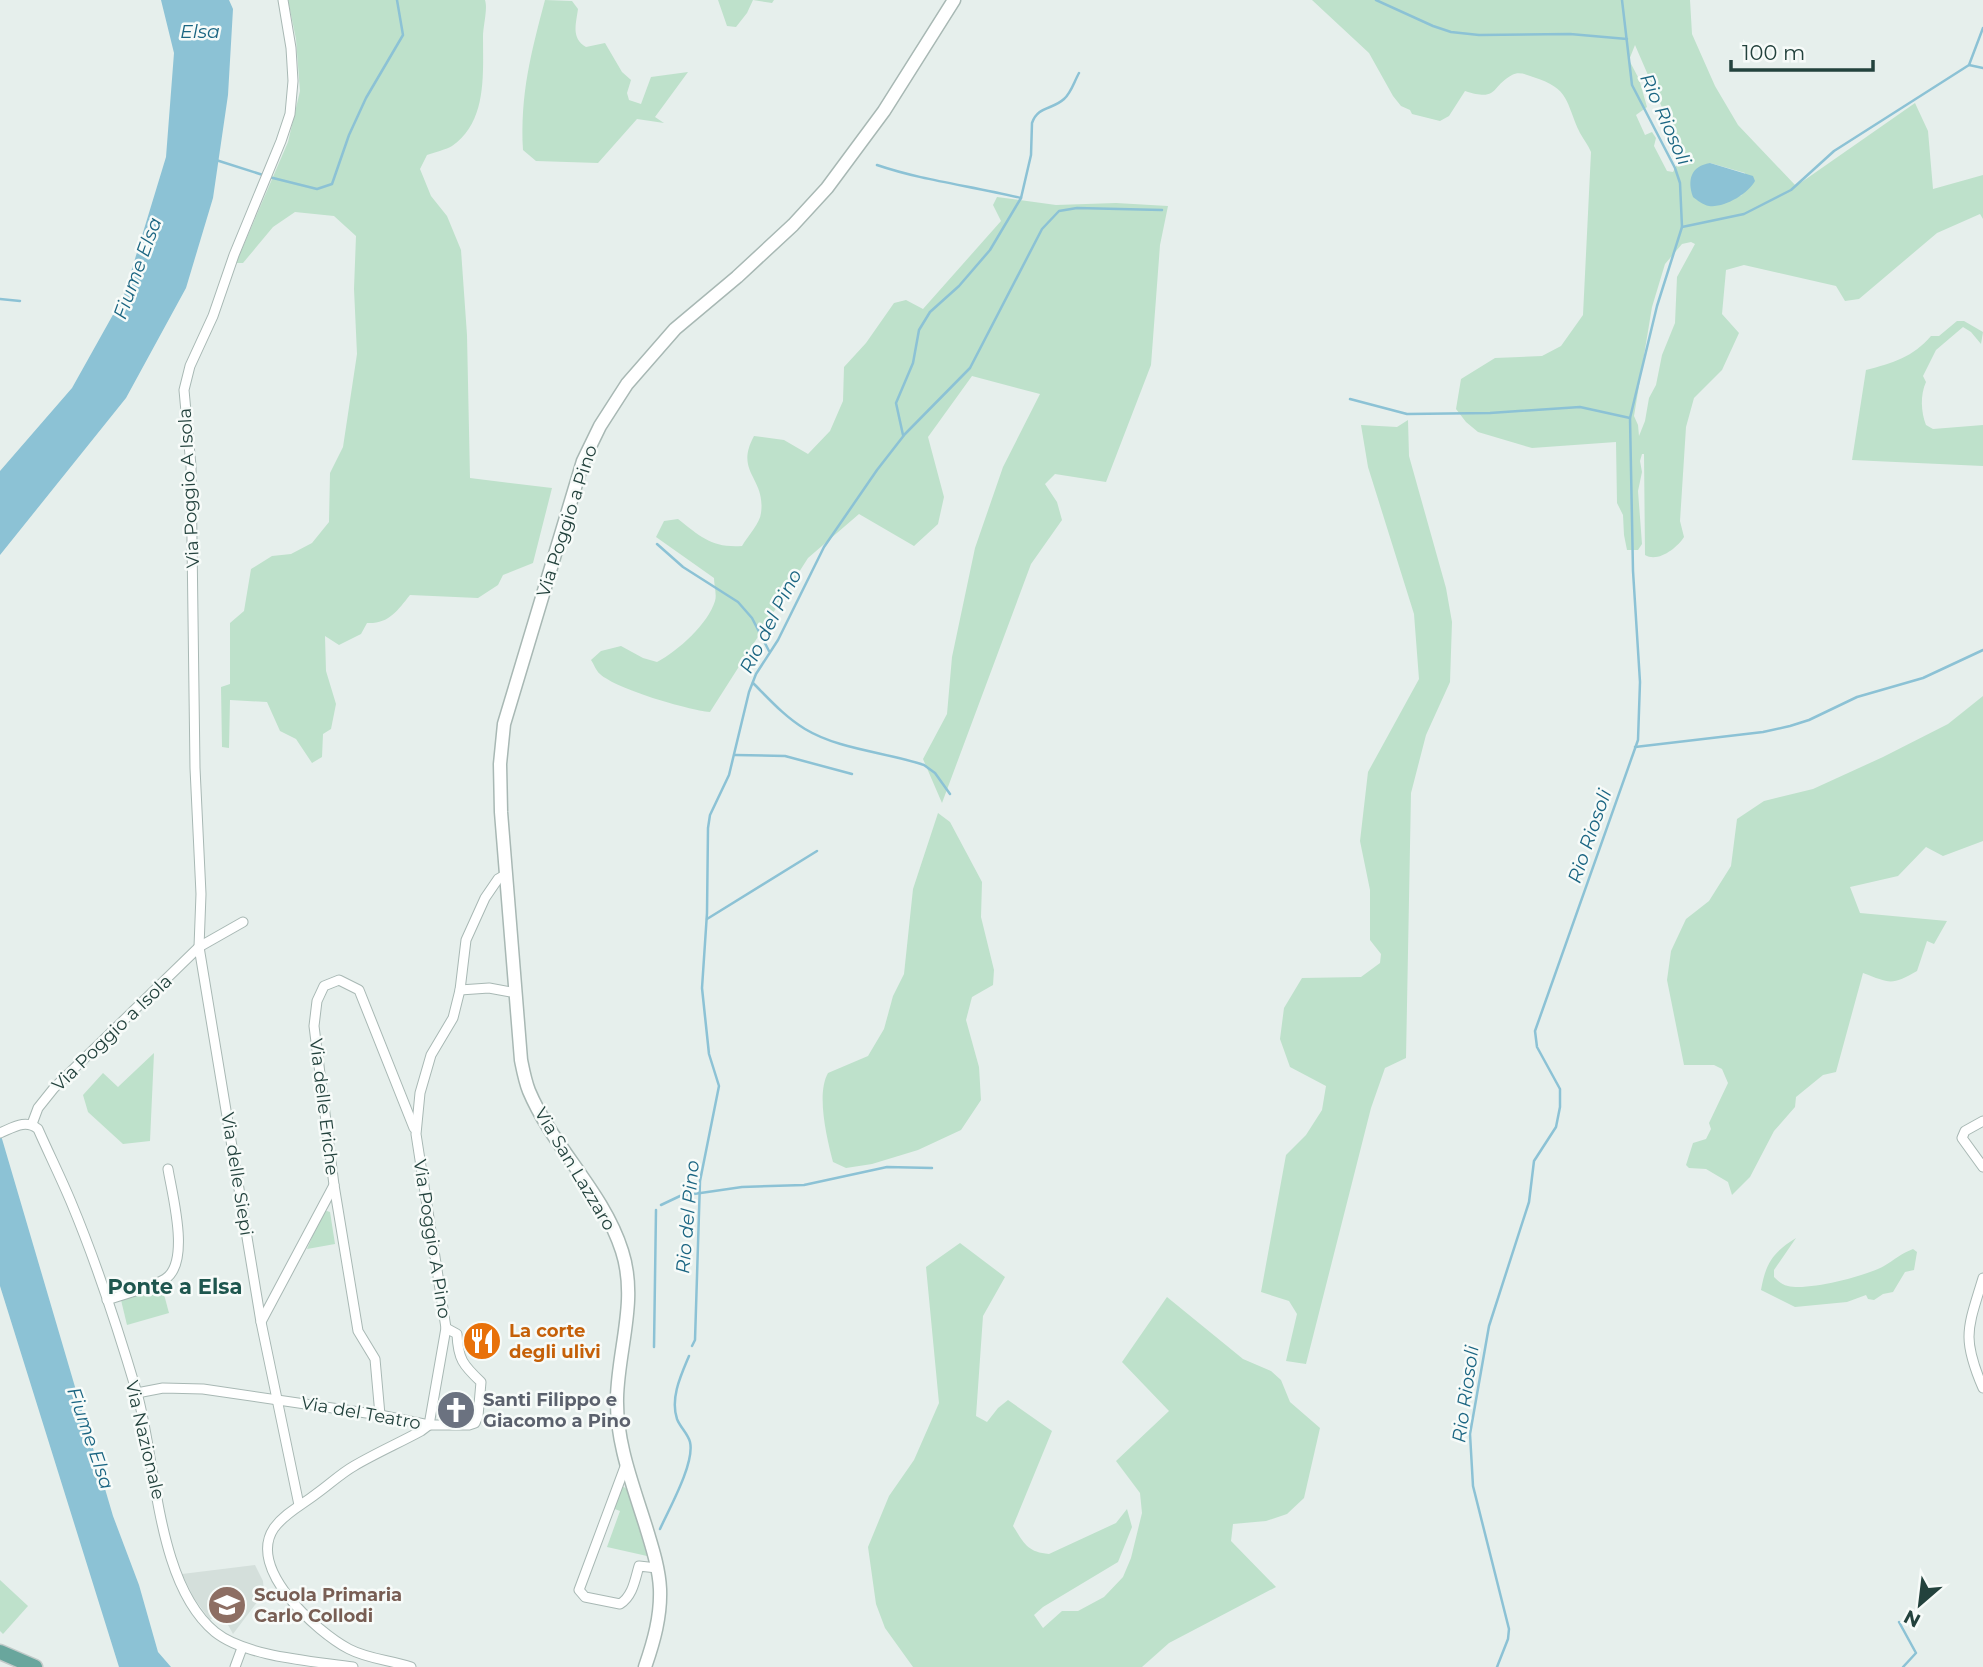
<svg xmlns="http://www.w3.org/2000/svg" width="1983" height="1667" viewBox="0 0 1983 1667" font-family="Montserrat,sans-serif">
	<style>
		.built { fill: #d4dfdb }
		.green { fill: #bee1cb; fill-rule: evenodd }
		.water { fill: #8cc2d5 }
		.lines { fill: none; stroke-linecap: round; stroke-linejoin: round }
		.stream { stroke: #8cc2d5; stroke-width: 2.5 }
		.minor-casing { stroke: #a8b8b4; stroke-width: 11 }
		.tertiary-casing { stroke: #a8b8b4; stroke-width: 15 }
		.primary-casing { stroke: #c1cac9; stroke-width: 17 }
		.minor { stroke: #fff; stroke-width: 9 }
		.tertiary { stroke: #fff; stroke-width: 12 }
		.primary { stroke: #69a69d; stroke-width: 14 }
		.labels { text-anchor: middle; stroke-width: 5; stroke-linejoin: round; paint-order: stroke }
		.street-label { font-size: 18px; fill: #23423d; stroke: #f7fbf9 }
		.food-label { font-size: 18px; font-weight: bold; fill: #c56008; stroke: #f7fbf9; text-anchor: start }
		.worship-label { font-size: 18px; font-weight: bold; fill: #5b616d; stroke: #f7fbf9; text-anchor: start }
		.education-label { font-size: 18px; font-weight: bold; fill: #785e54; stroke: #f7fbf9; text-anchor: start }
		.water-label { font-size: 19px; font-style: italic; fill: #1a6582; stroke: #f7fbf9 }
		.quarter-label { font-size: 21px; font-weight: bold; fill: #1e564e; stroke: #f7fbf9 }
	</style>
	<rect width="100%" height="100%" fill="#e6efec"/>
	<path class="built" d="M255,1565L263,1581L264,1593L233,1634L221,1612L210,1620L194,1598L182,1574Z"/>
	<g class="green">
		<path d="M288,0H485C488,9 483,26 483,37C483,75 487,122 452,146C445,150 435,152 427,155L420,169L431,196L447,216L461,250L467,335L470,478L552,488L533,563L503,575L498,585L478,598L410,595C397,611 389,624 367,623L361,634L339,645L325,636L326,671L336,704L331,729L323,734L322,757L312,763L296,739L280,731L267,702L230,700L229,748L222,747L221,687L230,684V623L244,611L251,569L272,556L291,554L312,543L329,522L330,473L343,447L357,354L354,289L356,236L334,216L295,212L273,227L243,263H236L288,142L300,91L296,39Z"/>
		<path d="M545,0L572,1L578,9C576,24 571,38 586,47L605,43L622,72L631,80L627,93L629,100L641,104L651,77L688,72L655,117L664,123L637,119L598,163L536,161L523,150C520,94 531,53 545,0Z"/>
		<path d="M718,0H774L772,3L753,0L747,13L736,27L727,26Z"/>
		<path d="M1312,0H1690L1692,34L1715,86L1738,125L1796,186L1915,103L1928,131L1933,189L1983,175V219L1980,214L1937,233L1859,299L1845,301L1836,286L1744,265L1726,270L1722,314L1739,333L1722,370L1694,398L1686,427L1680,521L1684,537C1677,548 1658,563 1645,555L1644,454H1642L1640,461L1642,472L1638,491L1642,544L1638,550H1627L1624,535L1623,515L1617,503L1616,442L1532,448L1478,432L1466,422L1456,409L1461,379L1495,358L1542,356L1561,346L1583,315L1591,152C1588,145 1584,140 1580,133C1565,102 1571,89 1533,77C1527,75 1519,71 1512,75C1490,87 1499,102 1465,91L1449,116L1440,121L1412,114L1410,110L1401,106L1393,96L1369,53ZM1635,45L1670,126L1685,149L1673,172L1667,171L1654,146L1656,138L1652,132L1645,135L1636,115L1647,107L1639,79L1629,60ZM1710,163L1745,173L1742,195L1720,204ZM1691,242L1695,244L1677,277L1675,323L1662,355L1656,385L1649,398L1645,421L1639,436L1638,425L1634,416L1652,307L1665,264L1682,244Z"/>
		<path d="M997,197L1056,205L1116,203L1168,206L1160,245L1151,365L1106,482L1055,474L1045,484L1057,502L1062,520L1031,564L942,803L923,759L947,714L952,657L975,548L1003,467L1040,394L972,376L928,437L944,497L938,524L914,546L859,514L808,558L710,712C688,710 616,689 600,674C596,671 594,664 591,660L601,651L621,646L643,658L657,662C678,651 708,624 715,601C717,595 714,585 714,578L656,537L664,521L678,519C701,537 712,548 742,546C748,536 760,523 761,513C766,477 734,473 754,436L784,440L808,454L830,431L843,401L844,367L866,343L894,303L906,300L923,309L1001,221L993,205Z"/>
		<path d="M1957,321H1964L1983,332L1981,344L1971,332L1963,327L1936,350L1923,376L1926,382C1920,395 1921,412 1926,425L1933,429L1983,425V466L1852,460L1866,370C1893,363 1913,357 1931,336H1939Z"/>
		<path d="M1408,420L1409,456L1446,588L1452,622L1450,682L1426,735L1411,793L1406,1058L1385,1068L1371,1108L1306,1364L1286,1361L1297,1314L1289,1301L1261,1292L1286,1155L1306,1135L1322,1110L1326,1086L1290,1067L1280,1039L1284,1008L1302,978L1361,977L1380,963L1381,954L1370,940V890L1360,841L1368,772L1419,679L1414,614L1368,467L1361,425L1397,427Z"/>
		<path d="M1983,696V841L1943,856L1926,847L1898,876L1850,887L1860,913L1947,921L1934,944L1927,941L1917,971C1891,986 1890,983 1863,973L1836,1072L1823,1075L1796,1097L1795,1107L1774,1131L1750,1177L1732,1195L1728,1182L1706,1169L1689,1168L1686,1165L1693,1143L1706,1139L1711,1129L1709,1123L1728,1083L1722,1069L1714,1065H1684L1667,980L1671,951L1686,919L1709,901L1731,866L1737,819L1764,801L1813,789L1883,757L1948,724Z"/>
		<path d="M938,813L950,822L982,882L981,917L994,970L993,985L972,997L966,1020L979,1067L981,1100L961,1130L918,1150L872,1164L846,1168L833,1162C827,1139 816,1094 828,1073L868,1056L884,1029L893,996L904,974L913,889Z"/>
		<path d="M154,1053L150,1141L123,1144L88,1112L83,1095L103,1073L118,1087Z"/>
		<path d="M327,1211L330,1212L335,1244L307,1249L323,1212Z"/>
		<path d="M1796,1238L1774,1270V1277C1778,1281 1782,1285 1788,1286C1808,1291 1866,1276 1884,1266C1894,1260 1902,1253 1913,1249L1917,1252L1914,1270L1905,1272L1893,1292L1883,1294L1874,1300L1868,1299L1866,1295L1847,1302L1795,1307L1761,1290C1766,1263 1772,1253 1796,1238Z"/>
		<path d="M960,1243L1005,1277L983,1316L976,1416L987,1422L998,1408L1008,1400L1052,1431L1013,1526C1024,1543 1027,1552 1049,1554L1116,1523L1127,1509L1132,1527L1118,1562L1043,1607L1034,1615L1043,1628L1062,1611H1078L1104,1597L1123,1577L1131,1558L1142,1513L1140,1493L1116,1461L1169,1411L1122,1362L1167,1297L1243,1359L1271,1371L1281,1380L1290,1402L1320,1428L1304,1498L1287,1514L1266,1521L1233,1524L1231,1541L1276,1587L1169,1643L1142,1667H913L885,1628L876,1604L868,1547L889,1496L914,1460L939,1403L926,1267Z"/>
		<path d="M162,1287L169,1313L127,1325L121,1300Z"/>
		<path d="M621,1485L628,1490L647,1556L607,1547L620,1511L612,1508Z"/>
		<path d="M0,1580L28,1606L3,1634L0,1631Z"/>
	</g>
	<g class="water">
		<path d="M161,0H229L233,9L228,95L213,198L186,288L126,398L0,555V471L72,388L124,295L166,157L174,53Z"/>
		<path d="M1710,163L1753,176L1755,181C1748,194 1724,208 1709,206C1703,205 1697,200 1693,197C1687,180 1691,166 1710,163Z"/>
		<path d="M0,1132L113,1516L139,1585L158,1652L171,1667H119L0,1286Z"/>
	</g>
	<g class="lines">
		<g class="stream">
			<path d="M1376,0L1433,26L1451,32L1479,35L1570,34L1627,39"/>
			<path d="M1969,65L1983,68"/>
			<path d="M216,160L263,175"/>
			<path d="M877,165C924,181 973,186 1021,198"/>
			<path d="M269,177L317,189L332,184L349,135L366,98L403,35L397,0"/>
			<path d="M1682,227L1744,214L1791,190L1834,151L1969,65L1983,28"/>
			<path d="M0,299L20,301"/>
			<path d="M1350,399L1407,414L1490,413L1580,407L1630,418"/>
			<path d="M903,435L896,403L913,363L919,330L930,312L959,286L990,250L1021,198L1031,155L1032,123C1038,106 1052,110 1064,99C1071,93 1074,82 1079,73"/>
			<path d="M657,544L683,567L738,602L752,618L769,651"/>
			<path d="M753,683C769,699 785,717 805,729C840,750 886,752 924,765L935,773L950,794"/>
			<path d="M1635,747L1763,732L1790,726L1809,720L1857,697L1923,678L1983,650"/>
			<path d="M735,755L785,756L852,774"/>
			<path d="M707,919L817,851"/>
			<path d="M661,1205L680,1196L742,1187L804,1185L887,1167L932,1168"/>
			<path d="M692,1346L695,1340L700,1181L719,1086L709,1054L702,988L707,913L708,828L710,815L729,775L749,692L756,674L778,640L824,547L877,470L905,434L970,368L1042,229L1059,211L1077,208L1162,210"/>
			<path d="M654,1347L656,1210"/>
			<path d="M660,1529C669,1509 695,1463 690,1442C688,1434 680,1427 677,1419C670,1398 681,1375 689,1356"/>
			<path d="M1899,1622L1916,1653L1903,1667"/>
			<path d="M1497,1667L1508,1639L1509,1629L1473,1486L1470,1434L1489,1326L1529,1202L1534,1161L1556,1127L1560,1107V1089L1537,1047L1535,1031L1638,740L1640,682L1633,571L1630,418L1657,306L1682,227L1680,183L1675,168L1632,85L1622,0"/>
		</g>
		<defs>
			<g id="minor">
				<path d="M283,0L291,48L293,81L290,114L281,141L234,255L213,316L190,366L184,390L191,466L195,768L201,894L199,947L261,1322L299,1505"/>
				<path d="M460,990L489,988L516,993"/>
				<path d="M1983,1121L1965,1131L1962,1138L1983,1167"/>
				<path d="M32,1124L38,1108L54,1088L199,947L243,922"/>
				<path d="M0,1133C14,1127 26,1119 38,1129C49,1154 61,1178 71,1202C97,1264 118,1329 137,1393C157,1464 156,1583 215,1632C246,1657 313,1661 353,1667"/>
				<path d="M1983,1278C1968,1328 1961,1337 1983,1388"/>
				<path d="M107,1300C124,1294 150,1288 165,1279C191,1263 172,1194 168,1169"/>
				<path d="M261,1322L334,1185"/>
				<path d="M137,1393L163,1388L203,1389L380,1415L429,1425H469L475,1423L478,1416L481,1382C463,1365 458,1359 457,1334L446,1328"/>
				<path d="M380,1415L375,1359L358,1331L334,1185L314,1026L317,1001L324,986L339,980L359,990L414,1128"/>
				<path d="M626,1464L579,1590L585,1597L620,1604C633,1596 635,1579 639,1566L657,1568"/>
				<path d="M235,1667L242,1648"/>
				<path d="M411,1667C390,1660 368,1659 349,1649C317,1632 246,1569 274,1528C285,1513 302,1505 316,1494C329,1485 340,1474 354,1466C376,1453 399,1443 421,1431L429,1425L446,1328L416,1134L420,1093L431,1055L453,1018L460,990L466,940L485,898L498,879L505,875"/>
			</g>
			<path id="tertiary" d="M645,1667C654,1641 661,1616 660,1589C659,1568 652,1547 646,1527C633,1485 616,1443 617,1398C618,1349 638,1300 622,1251C603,1191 553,1148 529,1091C525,1081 523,1070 521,1060L501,812L500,764L504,724L583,461L600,426L627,384L675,329L737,277L793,225L827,188L884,111L954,0"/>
			<path id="primary" d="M0,1652L35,1667"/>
		</defs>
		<use href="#minor" class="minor-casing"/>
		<use href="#tertiary" class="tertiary-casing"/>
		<use href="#primary" class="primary-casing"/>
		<use href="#minor" class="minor"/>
		<use href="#tertiary" class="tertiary"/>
		<use href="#primary" class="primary"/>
	</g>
	<defs>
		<symbol id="restaurant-disc" viewBox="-11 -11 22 22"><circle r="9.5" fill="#e8710a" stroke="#f7fbf9"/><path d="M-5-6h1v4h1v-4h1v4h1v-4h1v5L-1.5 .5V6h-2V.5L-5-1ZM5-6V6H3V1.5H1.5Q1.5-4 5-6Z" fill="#fff"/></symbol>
		<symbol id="church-disc" viewBox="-11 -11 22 22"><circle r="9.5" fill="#6b7280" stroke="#f7fbf9"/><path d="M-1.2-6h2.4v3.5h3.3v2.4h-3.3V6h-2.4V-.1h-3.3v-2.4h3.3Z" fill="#fff"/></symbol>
		<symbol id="school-disc" viewBox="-11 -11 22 22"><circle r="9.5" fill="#8d6e63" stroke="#f7fbf9"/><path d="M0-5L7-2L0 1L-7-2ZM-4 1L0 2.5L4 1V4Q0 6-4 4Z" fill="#fff"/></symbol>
	</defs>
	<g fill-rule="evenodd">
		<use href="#restaurant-disc" x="460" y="1319" width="44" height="44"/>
		<use href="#church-disc" x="434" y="1388" width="44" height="44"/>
		<use href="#school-disc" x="205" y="1583" width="44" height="44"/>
	</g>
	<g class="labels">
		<g class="street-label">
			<text transform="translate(189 488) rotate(-93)" y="6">Via Poggio A Isola</text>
			<text transform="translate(567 521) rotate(-72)" y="6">Via Poggio a Pino</text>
			<text transform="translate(112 1033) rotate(-44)" y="6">Via Poggio a Isola</text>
			<text transform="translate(324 1107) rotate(83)" y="6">Via delle Eriche</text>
			<text transform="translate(575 1169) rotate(59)" y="6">Via San Lazzaro</text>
			<text transform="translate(237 1174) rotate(81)" y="6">Via delle Siepi</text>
			<text transform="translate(432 1239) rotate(81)" y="6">Via Poggio A Pino</text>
			<text transform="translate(361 1413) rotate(10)" y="6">Via del Teatro</text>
			<text transform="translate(145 1440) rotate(77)" y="6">Via Nazionale</text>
		</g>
		<g class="food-label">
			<text x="509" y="1337">La corte<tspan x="509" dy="21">degli ulivi</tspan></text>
		</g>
		<g class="worship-label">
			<text x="483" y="1406">Santi Filippo e<tspan x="483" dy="21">Giacomo a Pino</tspan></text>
		</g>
		<g class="education-label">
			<text x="254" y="1601">Scuola Primaria<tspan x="254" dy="21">Carlo Collodi</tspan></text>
		</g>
		<g class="water-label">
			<text x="200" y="38">Elsa</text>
			<text transform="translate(1666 119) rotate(66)" y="7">Rio Riosoli</text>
			<text transform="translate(137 268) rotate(-70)" y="7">Fiume Elsa</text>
			<text transform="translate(770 621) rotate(-63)" y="7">Rio del Pino</text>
			<text transform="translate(1589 836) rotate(-71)" y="7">Rio Riosoli</text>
			<text transform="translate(687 1217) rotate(-85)" y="7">Rio del Pino</text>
			<text transform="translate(1465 1394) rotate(-82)" y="7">Rio Riosoli</text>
			<text transform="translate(91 1438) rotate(71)" y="7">Fiume Elsa</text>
		</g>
		<g class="quarter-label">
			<text x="175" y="1294">Ponte a Elsa</text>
		</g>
	</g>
	<g transform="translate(1920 1604) rotate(208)" stroke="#f7fbf9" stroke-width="5" paint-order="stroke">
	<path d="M0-5L12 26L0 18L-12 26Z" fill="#23423d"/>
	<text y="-10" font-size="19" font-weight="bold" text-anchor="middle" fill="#23423d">N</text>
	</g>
	<path d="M1731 60v10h142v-10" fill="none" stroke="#23423d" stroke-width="3.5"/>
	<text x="1742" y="60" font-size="21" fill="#23423d" stroke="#f7fbf9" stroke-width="5" paint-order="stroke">100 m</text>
</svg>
